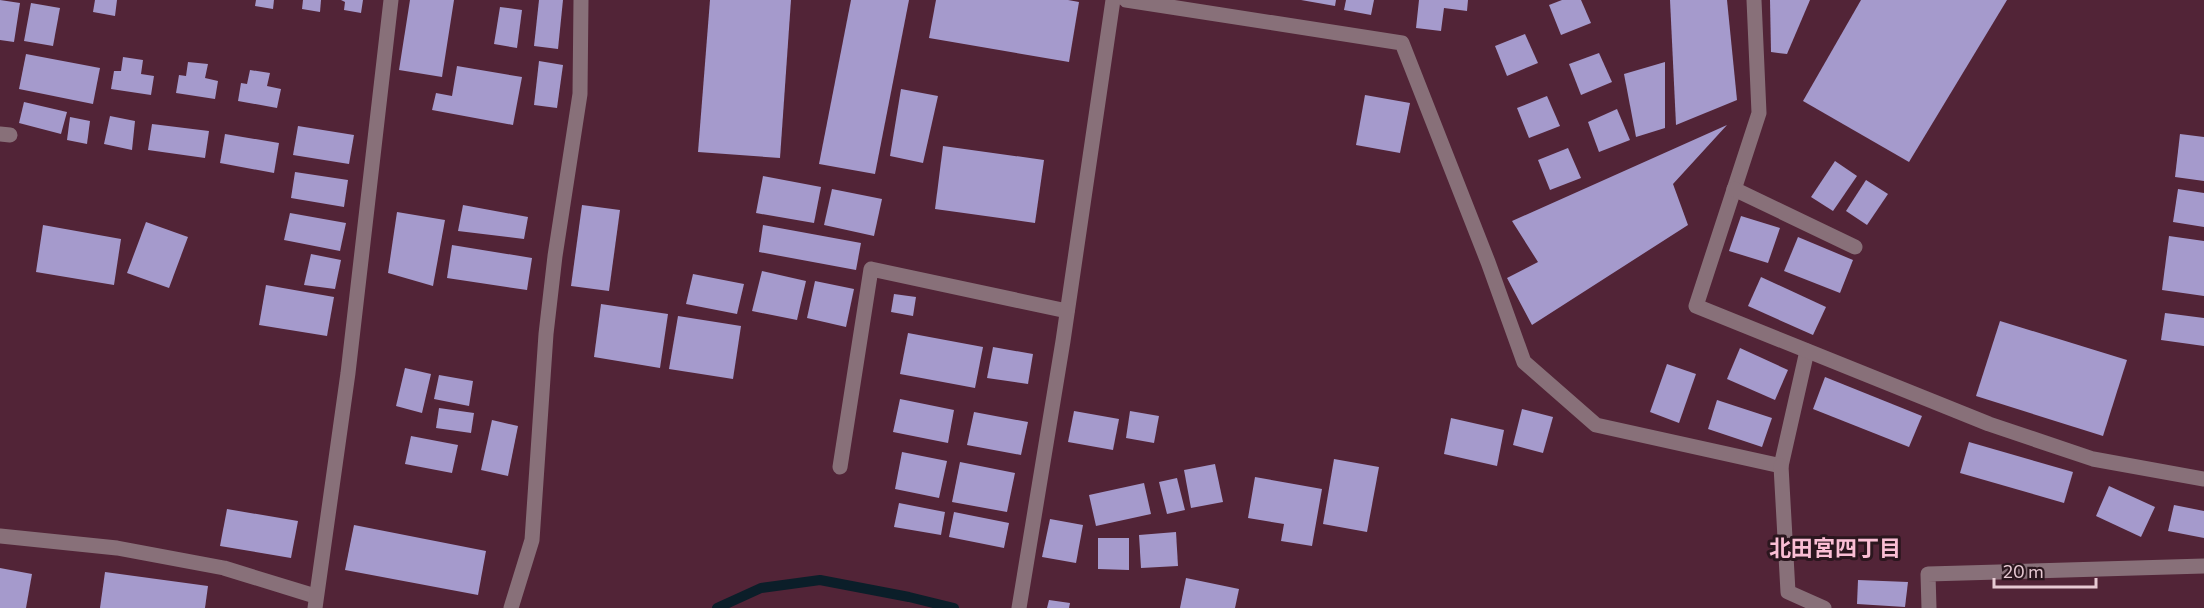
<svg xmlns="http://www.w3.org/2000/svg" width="2204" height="608" viewBox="0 0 2204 608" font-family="Commissioner,'Noto Sans JP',sans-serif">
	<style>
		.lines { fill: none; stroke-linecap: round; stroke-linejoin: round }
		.stream { stroke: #0b1e29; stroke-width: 10 }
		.building { fill: #a59acc }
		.minor { stroke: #887079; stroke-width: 15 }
		.labels { text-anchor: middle; stroke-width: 6; stroke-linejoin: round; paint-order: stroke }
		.neighbourhood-label { font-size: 22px; font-weight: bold; fill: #fabed4; stroke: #2b161e }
	</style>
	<rect width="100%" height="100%" fill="#522437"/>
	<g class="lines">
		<path class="stream" d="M717,608L761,588L820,580L909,597L954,608"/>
	</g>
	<g class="building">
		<path d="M0,0L20,3L14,42L0,40Z"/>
		<path d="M95,0H117L115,16L93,12Z"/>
		<path d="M256,0H274L273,9L255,6Z"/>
		<path d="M303,0H321L320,12L302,9Z"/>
		<path d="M341,0H363L361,13L344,10L345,2Z"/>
		<path d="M410,0H454L442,77L399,70Z"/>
		<path d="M539,0H563L558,49L534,46Z"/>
		<path d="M710,0H791L780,158L698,152Z"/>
		<path d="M851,0H909L875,174L819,164Z"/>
		<path d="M936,0H1068L1079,2L1069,62L929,38Z"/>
		<path d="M1301,0H1336L1335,6Z"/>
		<path d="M1346,0H1374L1371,15L1344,10Z"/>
		<path d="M1419,0H1468L1467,11L1444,8L1441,31L1416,28Z"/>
		<path d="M1562,0H1581L1591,23L1561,35L1549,5Z"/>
		<path d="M1670,0H1727L1737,100L1676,125Z"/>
		<path d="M1770,0H1810L1787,54L1771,52Z"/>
		<path d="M1861,0H2007L1909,162L1803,101Z"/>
		<path d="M31,3L60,8L53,46L24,41Z"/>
		<path d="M500,7L522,10L517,48L494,44Z"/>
		<path d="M1525,34L1538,63L1507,76L1495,46Z"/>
		<path d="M1599,53L1612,82L1581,95L1569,64Z"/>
		<path d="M26,54L100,68L93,104L19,89Z"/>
		<path d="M123,57L143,60L141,74L154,76L151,95L111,89L114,71H121Z"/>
		<path d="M539,61L563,65L557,108L534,105Z"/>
		<path d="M188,62L208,64L205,78L218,81L215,99L176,93L179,75L186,76Z"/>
		<path d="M1665,62V128L1636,137L1624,74Z"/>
		<path d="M457,66L522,77L513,125L432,110L436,93L452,96Z"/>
		<path d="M250,70L270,73L267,86L281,89L277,108L238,101L241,83L247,84Z"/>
		<path d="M901,89L938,96L923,163L890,156Z"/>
		<path d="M1365,95L1410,103L1400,153L1356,145Z"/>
		<path d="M1547,96L1560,126L1529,138L1517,108Z"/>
		<path d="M24,102L67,112L61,134L19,123Z"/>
		<path d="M1617,109L1630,140L1599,152L1588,122Z"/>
		<path d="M110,116L135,121L132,150L104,144Z"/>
		<path d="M70,117L90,121L87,144L67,140Z"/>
		<path d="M152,124L209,131L205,158L148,150Z"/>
		<path d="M1727,125L1673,184L1688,225L1532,325L1507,278L1538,262L1512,221Z"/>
		<path d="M298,126L354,135L349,164L293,155Z"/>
		<path d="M225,134L279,143L274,173L220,163Z"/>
		<path d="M2180,134L2204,137V181L2175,177Z"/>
		<path d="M943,146L1044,160L1035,223L935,209Z"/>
		<path d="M1568,148L1581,178L1550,190L1538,160Z"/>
		<path d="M1835,161L1857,176L1833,211L1811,197Z"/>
		<path d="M295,172L348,180L344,207L291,198Z"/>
		<path d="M763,176L821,187L814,223L756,213Z"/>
		<path d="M1866,180L1888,194L1867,225L1846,211Z"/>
		<path d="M832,189L882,199L874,236L824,225Z"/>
		<path d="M2178,189L2204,193V227L2173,222Z"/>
		<path d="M463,205L528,217L524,239L458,231Z"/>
		<path d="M582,205L620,210L609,291L571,286Z"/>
		<path d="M397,212L445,220L433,286L388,273Z"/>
		<path d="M290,213L346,223L340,251L284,240Z"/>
		<path d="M1741,216L1780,228L1768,263L1729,251Z"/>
		<path d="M146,222L188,237L169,288L127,273Z"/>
		<path d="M43,225L121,239L114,285L36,272Z"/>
		<path d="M763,225L861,243L856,270L759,252Z"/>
		<path d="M2169,236L2204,241V296L2162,290Z"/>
		<path d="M1798,237L1853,260L1840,293L1784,271Z"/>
		<path d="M452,245L532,258L527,290L447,278Z"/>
		<path d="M311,254L341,260L335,289L304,285Z"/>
		<path d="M762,271L806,281L797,320L752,311Z"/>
		<path d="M693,274L744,284L737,314L686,304Z"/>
		<path d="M1761,277L1826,307L1813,335L1748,306Z"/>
		<path d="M815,281L854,289L846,327L807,318Z"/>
		<path d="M266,285L334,297L327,336L259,325Z"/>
		<path d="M894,294L916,297L913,316L891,312Z"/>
		<path d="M601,304L668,314L660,368L594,357Z"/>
		<path d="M2165,313L2204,318V346L2161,340Z"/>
		<path d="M678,316L741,326L733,379L669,369Z"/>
		<path d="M2000,321L2127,360L2103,436L1976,396Z"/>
		<path d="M908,333L983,347L975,388L900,374Z"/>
		<path d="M993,347L1033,354L1028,384L987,378Z"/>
		<path d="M1740,348L1788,370L1775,400L1727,379Z"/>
		<path d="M1667,364L1696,374L1679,423L1650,412Z"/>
		<path d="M405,368L431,374L422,413L396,406Z"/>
		<path d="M439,375L473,381L469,406L434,399Z"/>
		<path d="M1825,377L1922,416L1909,447L1813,409Z"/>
		<path d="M900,399L954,410L948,443L893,432Z"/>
		<path d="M1717,400L1772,418L1762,447L1708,429Z"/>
		<path d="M439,408L474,413L471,433L436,428Z"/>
		<path d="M1522,409L1553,417L1543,453L1513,445Z"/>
		<path d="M1074,411L1119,419L1113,450L1068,442Z"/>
		<path d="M1130,411L1159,416L1154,443L1126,438Z"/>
		<path d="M974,412L1028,422L1021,455L967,445Z"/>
		<path d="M1451,418L1504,430L1497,466L1444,454Z"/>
		<path d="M492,420L518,426L508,476L481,470Z"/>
		<path d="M411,436L458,445L452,473L405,464Z"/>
		<path d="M1969,442L2073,472L2064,503L1960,473Z"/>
		<path d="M902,452L947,461L939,498L895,489Z"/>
		<path d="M1334,459L1379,467L1367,532L1323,524Z"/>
		<path d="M960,462L1015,473L1007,512L952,502Z"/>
		<path d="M1215,464L1223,502L1191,508L1184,470Z"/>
		<path d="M1255,477L1322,489L1312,546L1281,541L1284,524L1248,518Z"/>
		<path d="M1177,478L1185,510L1167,514L1159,482Z"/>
		<path d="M1144,483L1151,514L1096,526L1089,495Z"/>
		<path d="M2109,486L2155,507L2141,537L2096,516Z"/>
		<path d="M899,503L945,512L941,535L894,527Z"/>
		<path d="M2174,505L2204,511V538L2168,531Z"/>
		<path d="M227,509L298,521L291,558L220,546Z"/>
		<path d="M954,512L1009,523L1004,548L949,537Z"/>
		<path d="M1050,519L1083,525L1076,563L1042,557Z"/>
		<path d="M354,525L486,551L478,595L345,570Z"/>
		<path d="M1176,532L1178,566L1141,568L1139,535Z"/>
		<path d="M1098,538H1129V570L1098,569Z"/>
		<path d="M0,568L32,574L26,608H0Z"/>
		<path d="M105,572L208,586L205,608H100Z"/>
		<path d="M1186,578L1239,589L1235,608H1180Z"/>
		<path d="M1858,580L1908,582L1905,607L1857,604Z"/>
		<path d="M1049,600L1070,603L1069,608H1047Z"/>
	</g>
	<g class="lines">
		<g class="minor">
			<path d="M1126,0L1402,43L1488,262L1524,362L1596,425L1781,466L1807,351"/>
			<path d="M1754,0L1759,113L1696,306L1989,424L2093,459L2204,479"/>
			<path d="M0,134L10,135"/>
			<path d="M1734,189L1855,247"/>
			<path d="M1781,466L1788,592L1824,608"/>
			<path d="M840,467L871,269L1067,311"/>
			<path d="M0,536L117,548L224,568L315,596"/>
			<path d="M315,608L348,373L391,0"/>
			<path d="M511,608L532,540L546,334L555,256L580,94L581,0"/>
			<path d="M1019,608L1063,341L1113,0"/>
			<path d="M1929,608L1928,574L2204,566"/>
		</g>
	</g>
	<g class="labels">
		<g class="neighbourhood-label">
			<text x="1835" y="556">北田宮四丁目</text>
		</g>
	</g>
	<path d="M1994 578v9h102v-9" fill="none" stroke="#e7c9d3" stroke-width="3"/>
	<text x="2003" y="578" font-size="18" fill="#e7c9d3" stroke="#2b161e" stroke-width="4.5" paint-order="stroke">20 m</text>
</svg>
